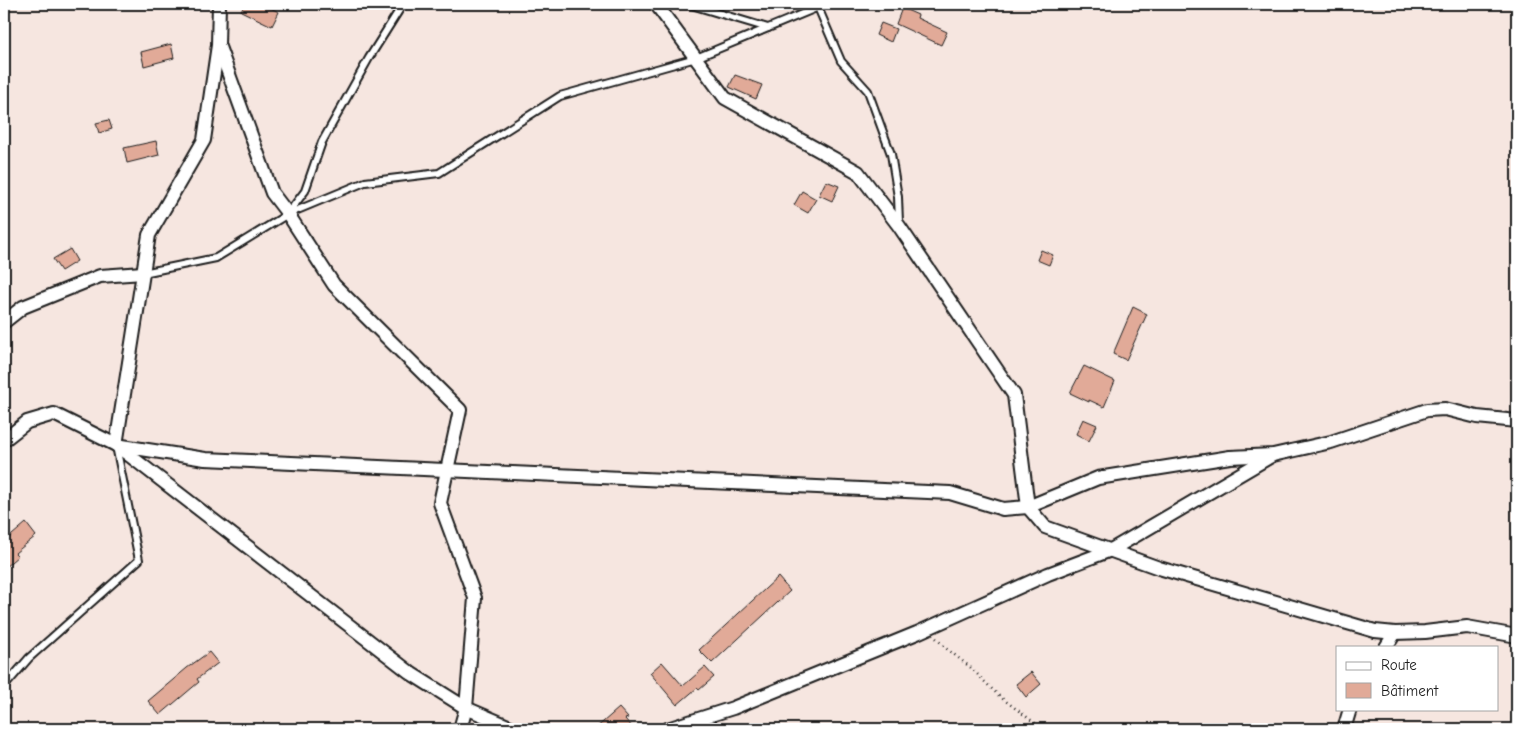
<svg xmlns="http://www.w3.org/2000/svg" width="1521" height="733" viewBox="0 0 1521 733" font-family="'Comic Neue',sans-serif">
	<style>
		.building { fill: #e1aa98; stroke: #1c1c1c }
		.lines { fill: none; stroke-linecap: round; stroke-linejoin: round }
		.lane-casing { stroke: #1c1c1c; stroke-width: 10 }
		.street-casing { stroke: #1c1c1c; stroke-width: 16 }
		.path { stroke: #1c1c1c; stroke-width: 2.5; stroke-dasharray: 1 4; stroke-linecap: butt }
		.lane { stroke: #fff; stroke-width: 6 }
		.street { stroke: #fff; stroke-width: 12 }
	</style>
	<rect width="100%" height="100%" fill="#f6e6e0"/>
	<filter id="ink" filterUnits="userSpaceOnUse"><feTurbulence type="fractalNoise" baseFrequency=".02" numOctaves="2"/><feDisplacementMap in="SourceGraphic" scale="10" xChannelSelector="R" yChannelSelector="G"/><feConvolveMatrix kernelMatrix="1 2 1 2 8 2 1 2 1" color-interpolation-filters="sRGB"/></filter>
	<g filter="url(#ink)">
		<g class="building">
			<path d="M244,4H262L279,12L272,26L241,11Z"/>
			<path d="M902,8L918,15L917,18L947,32L941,45L896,24Z"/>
			<path d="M881,23L896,29L891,42L876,35Z"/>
			<path d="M171,44L174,58L144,66L141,52Z"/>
			<path d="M735,75L762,85L756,99L729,87Z"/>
			<path d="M109,120L112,129L99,133L96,123Z"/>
			<path d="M156,141L159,155L127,163L124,148Z"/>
			<path d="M826,181L839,186L832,201L819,195Z"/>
			<path d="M802,191L816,199L808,213L794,205Z"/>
			<path d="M70,249L77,261L61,271L53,259Z"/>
			<path d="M1041,250L1053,255L1049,265L1037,260Z"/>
			<path d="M1133,307L1147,314L1126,360L1113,354Z"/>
			<path d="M1084,366L1115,381L1104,407L1089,400V402L1070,393Z"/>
			<path d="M1083,419L1097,425L1089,441L1076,434Z"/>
			<path d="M26,523L36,536L15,553L18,556L4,568V540L5,541Z"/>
			<path d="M778,577L790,591L712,663L699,650Z"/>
			<path d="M209,652L218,663L197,679L199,682L160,715L148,701L187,668Z"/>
			<path d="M662,662L683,686L705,667L714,677L699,690L697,688L677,705L650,673Z"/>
			<path d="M1031,672L1041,684L1026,697L1016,684Z"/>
			<path d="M619,708L628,718L625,719L634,729H595Z"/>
		</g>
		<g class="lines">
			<defs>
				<g id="lane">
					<path d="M688,4L768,28"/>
					<path d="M817,5L841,61L868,91L891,154L898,197L899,222"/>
					<path d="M289,212L305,191L322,142L369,58L403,4"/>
					<path d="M143,273L216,258L288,214L365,182L439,173L560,96L696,58L826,4"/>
					<path d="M4,687L29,658L139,560L116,446"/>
				</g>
				<g id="street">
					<path d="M219,4L218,45L204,140L149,235L116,445L412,674L466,708L515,729"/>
					<path d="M656,4L725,98L858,172L899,226L1014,395L1028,507L1045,527L1159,568L1375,631L1395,633L1425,632L1467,627L1517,636"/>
					<path d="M219,47L272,193L288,214L334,285L460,410L440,503L475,598L466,708L460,729"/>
					<path d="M4,322L23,307L100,276L143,273"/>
					<path d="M4,440L27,422L54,414L116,445L205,459L950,493L1003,509L1028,507L1098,478L1230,457L1273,455L1331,442L1427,410L1445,409L1477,417L1517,421"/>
					<path d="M1386,647L1395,633"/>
					<path d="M667,729L733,708L917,633L1048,574L1111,550L1271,456"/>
					<path d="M1344,729L1350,709"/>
				</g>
			</defs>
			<use href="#lane" class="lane-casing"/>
			<use href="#street" class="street-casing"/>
			<path class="path" d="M936,638L947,649L970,667L999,696L1043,729"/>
			<use href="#lane" class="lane"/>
			<use href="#street" class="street"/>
		</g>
	</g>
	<rect width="1521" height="733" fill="none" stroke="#fff" stroke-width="20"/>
	<rect x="10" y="10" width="1501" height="713" fill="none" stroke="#1c1c1c" stroke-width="2" filter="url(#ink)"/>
	<rect x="1336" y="646" width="162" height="65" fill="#ffffff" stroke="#a4a4a4"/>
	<rect x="1346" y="662" width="25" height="8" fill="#ffffff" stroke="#a4a4a4"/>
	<text x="1381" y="670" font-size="15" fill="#1c1c1c">Route</text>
	<rect x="1346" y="683" width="25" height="15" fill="#e1aa98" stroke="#a4a4a4"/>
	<text x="1381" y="696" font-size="15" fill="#1c1c1c">Bâtiment</text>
</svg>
